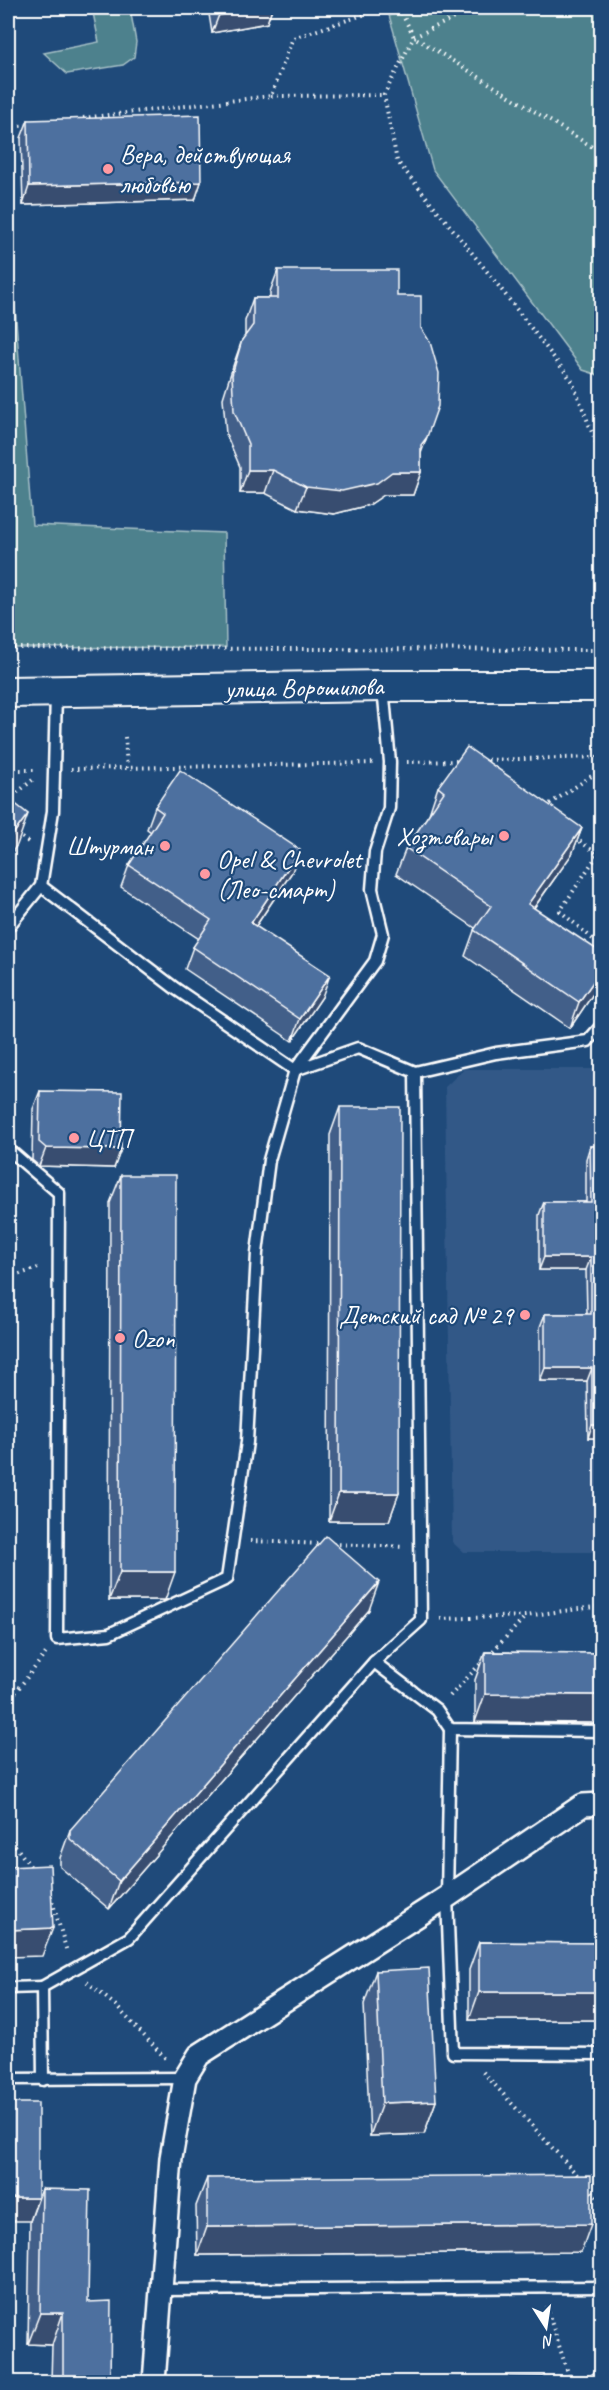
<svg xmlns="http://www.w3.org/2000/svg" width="609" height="2390" viewBox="0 0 609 2390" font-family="Caveat,sans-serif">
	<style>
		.built { fill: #315887 }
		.green { fill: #4d818d; stroke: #a6c0c6; stroke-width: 1.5 }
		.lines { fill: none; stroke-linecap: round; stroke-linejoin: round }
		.lane-casing { stroke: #fff; stroke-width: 15 }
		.street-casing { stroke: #fff; stroke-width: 26 }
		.secondary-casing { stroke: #fff; stroke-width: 34 }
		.path { stroke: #fff; stroke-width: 4; stroke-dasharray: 1.5 4.5; stroke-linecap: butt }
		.lane { stroke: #1f4a7a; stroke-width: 10 }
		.street { stroke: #1f4a7a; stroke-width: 21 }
		.secondary { stroke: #1f4a7a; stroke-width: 30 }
		.wall { fill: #435f89; stroke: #fff; stroke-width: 1.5 }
		.shaded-wall { fill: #374e6f; stroke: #fff; stroke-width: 1.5 }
		.building { fill: #4e6f9f; stroke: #fff; stroke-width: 1.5 }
		.poi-dot { fill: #ff9aa2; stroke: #1f4a7a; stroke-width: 2 }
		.labels { text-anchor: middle; stroke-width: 4.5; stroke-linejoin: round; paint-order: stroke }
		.poi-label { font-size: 26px; fill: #fff; stroke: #1f4a7a; text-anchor: start }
		.street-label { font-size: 26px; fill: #fff; stroke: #1f4a7a }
	</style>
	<rect width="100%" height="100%" fill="#1f4a7a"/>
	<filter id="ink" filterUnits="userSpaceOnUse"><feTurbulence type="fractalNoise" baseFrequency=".0167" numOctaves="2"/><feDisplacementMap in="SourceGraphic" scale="12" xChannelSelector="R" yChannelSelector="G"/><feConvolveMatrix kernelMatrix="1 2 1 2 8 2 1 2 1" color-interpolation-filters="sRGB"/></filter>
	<g filter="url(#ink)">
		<path class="built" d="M464,1069H601V1552H463L452,1542L445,1087Z"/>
		<g class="green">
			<path d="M92,8H130L136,42L134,57L123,65L67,74L44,53L99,42Z"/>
			<path d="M387,8H601V376L583,370L433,170Z"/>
			<path d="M8,218L32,525L224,533L226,647L8,648Z"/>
		</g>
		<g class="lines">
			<defs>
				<g id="lane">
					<path d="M41,886L176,989L295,1070L375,961L383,934L372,889L375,852L389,808L390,762L383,687"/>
					<path d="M8,927L41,886L53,811L56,694"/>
					<path d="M8,1149L59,1193L57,1639L109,1634L227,1579L247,1442L257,1253L269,1160L295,1070L358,1048L415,1072L496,1053L588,1041L602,1025"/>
					<path d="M374,1662L437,1710L450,1729L602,1731"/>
					<path d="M450,1729L447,1897L453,2053L602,2054"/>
					<path d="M8,1988L42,1987"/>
					<path d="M8,2079L185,2078"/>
					<path d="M43,2080L42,1987L129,1938L374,1662L421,1620L415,1072"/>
					<path d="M160,2290L602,2287"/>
				</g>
				<path id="street" d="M154,2382L171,2158L185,2078L199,2055L447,1897L583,1805L602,1804"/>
				<path id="secondary" d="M8,692L383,686H602"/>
			</defs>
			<use href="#lane" class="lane-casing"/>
			<use href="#street" class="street-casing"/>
			<use href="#secondary" class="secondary-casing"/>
			<g class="path">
				<path d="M399,8L414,37L602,153"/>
				<path d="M475,8L414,37L384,95L397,161L494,280L572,381L602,458"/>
				<path d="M271,96L384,95"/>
				<path d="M83,118L271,96L293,38L366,14L377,8"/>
				<path d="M8,127L31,125"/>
				<path d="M8,648L602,650"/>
				<path d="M125,737L127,768"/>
				<path d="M482,760L602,757"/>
				<path d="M407,762L460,761"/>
				<path d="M71,769L373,763"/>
				<path d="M8,770H37"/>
				<path d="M8,800L35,778"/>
				<path d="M545,807L602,769"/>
				<path d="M17,834L31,844"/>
				<path d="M575,838L598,854L560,911L602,947"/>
				<path d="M8,1278L41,1267"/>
				<path d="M250,1541L323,1544"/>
				<path d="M333,1544L404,1547"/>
				<path d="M440,1619L525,1616L602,1606"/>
				<path d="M489,1655L525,1617"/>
				<path d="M450,1696L484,1660"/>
				<path d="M8,1702L46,1653"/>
				<path d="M8,1836L33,1870"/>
				<path d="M49,1890L67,1952"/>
				<path d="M87,1982L115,2005L167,2060"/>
				<path d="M483,2072L579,2177"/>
				<path d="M588,2187L602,2202"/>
				<path d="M546,2306L571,2382"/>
			</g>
			<use href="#lane" class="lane"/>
			<use href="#street" class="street"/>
			<use href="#secondary" class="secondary"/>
		</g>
		<g class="wall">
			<path d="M208,8H272L267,23L212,33Z"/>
			<path d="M28,120L201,182L195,200L23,205L21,138Z"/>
			<path d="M278,270L397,296L421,455V472L413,495H384L369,505L334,514L297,509L265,493H240V467L226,434L223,398L234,363L242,340L245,336V321L253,298H270V292Z"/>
			<path d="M438,787L582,828L572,854L534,908L599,985L570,1028L465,956L475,928L396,874L406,848L429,814Z"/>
			<path d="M155,807L292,872L256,926L322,997L292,1041L185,969L193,947L199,939L121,887L129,865L151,832L147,829Z"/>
			<path d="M40,1091L121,1149L114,1168L39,1166L32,1160L33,1109Z"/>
			<path d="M340,1107L399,1493L389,1521H329L330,1135Z"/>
			<path d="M590,1146H602V1438H588L587,1381H540V1327L545,1314H587L586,1270H539V1215L544,1202H586V1159Z"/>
			<path d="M121,1175L165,1600H109L110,1203Z"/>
			<path d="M369,1610L109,1909L60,1867V1858L70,1830Z"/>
			<path d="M485,1652L602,1653L475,1722V1680Z"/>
			<path d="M479,1942L602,1943V2020H469V1970Z"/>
			<path d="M376,1971L436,2101L424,2134L370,2136L364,2004Z"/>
			<path d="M207,2178L581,2252L197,2255L196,2206Z"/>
			<path d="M42,2189L88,2302L110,2382H51L52,2345L28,2344L30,2221Z"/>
		</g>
		<g class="shaded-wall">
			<path d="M257,8H272L267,23L212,33L219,15Z"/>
			<path d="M201,182L195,200L23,205L29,186Z"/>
			<path d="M427,437L419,459L421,445Z"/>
			<path d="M248,470H273L265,493H240Z"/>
			<path d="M392,472H421L413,495H384L369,505L334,514L297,509L306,487Z"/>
			<path d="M28,814L17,845L8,858V841Z"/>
			<path d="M582,828L572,854L518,930L528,904Z"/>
			<path d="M300,850L292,872L243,945L251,923Z"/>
			<path d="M602,969V979L599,985L570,1028L579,1002Z"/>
			<path d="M330,975L322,997L292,1041L300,1019Z"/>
			<path d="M46,1148L121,1149L114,1168L39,1166Z"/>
			<path d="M544,1257H591L586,1270H539Z"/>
			<path d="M545,1368H592L587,1381H540Z"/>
			<path d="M592,1425H602V1438H588Z"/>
			<path d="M339,1493H399L389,1521H329Z"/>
			<path d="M120,1572H175L165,1600H109Z"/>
			<path d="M379,1582L369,1610L109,1909L119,1881Z"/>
			<path d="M485,1694L602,1695V1723L475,1722Z"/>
			<path d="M53,1928L42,1956L8,1957V1930Z"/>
			<path d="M479,1992H602V2020H469Z"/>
			<path d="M436,2101L424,2134L370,2136L382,2103Z"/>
			<path d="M8,2198H38L30,2221H8Z"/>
			<path d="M591,2224L581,2252L197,2255L207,2227Z"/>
			<path d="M40,2313H63L52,2345L28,2344Z"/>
		</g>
		<g class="building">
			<path d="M218,8H257L219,15Z"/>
			<path d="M200,115L201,182L29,186L28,120Z"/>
			<path d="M278,270H397V296H421V328L430,342L439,373L438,406L427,437L421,445V472H392L377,483L342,491L306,487L273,470H248V444L234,411L232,375L242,340L253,325V298H278Z"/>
			<path d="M467,747L582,828L528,904L602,953V969L579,1002L474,930L491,906L406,848L444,792L438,787Z"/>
			<path d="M180,770L300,850L251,923L330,975L300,1019L193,947L211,920L129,865L163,813L155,807Z"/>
			<path d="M8,798L28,814L8,841Z"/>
			<path d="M40,1091L122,1092L121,1149L46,1148L39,1142Z"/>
			<path d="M340,1107H400L399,1493H339Z"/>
			<path d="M590,1146H602V1425H592V1368H545V1314H591V1257H544V1202H591Z"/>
			<path d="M121,1175H176L175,1572H120Z"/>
			<path d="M326,1536L379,1582L119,1881L70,1839V1830Z"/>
			<path d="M485,1652L602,1653V1695L485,1694Z"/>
			<path d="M50,1865L53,1928L8,1930V1867Z"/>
			<path d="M479,1942L602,1943V1992H479Z"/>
			<path d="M429,1968L436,2101L382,2103L376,1971Z"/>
			<rect x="8" y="2103" width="30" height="95"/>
			<path d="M591,2175V2224L207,2227V2178Z"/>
			<path d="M42,2189L90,2190L88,2302L111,2301L110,2382H63V2313H40Z"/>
			<path d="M602,2365V2382H243L590,2376Z"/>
		</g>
	</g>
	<g class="poi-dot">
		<circle cx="108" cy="169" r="6"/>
		<circle cx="504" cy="836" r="6"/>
		<circle cx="165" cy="846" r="6"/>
		<circle cx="205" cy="874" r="6"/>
		<circle cx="74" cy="1138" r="6"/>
		<circle cx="525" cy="1315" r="6"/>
		<circle cx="120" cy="1338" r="6"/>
	</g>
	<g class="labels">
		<g class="poi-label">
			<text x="120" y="163">Вера, действующая<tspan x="120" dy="30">любовью</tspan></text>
			<text x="492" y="845" text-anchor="end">Хозтовары</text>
			<text x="153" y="855" text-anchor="end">Штурман</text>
			<text x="217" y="868">Opel &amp; Chevrolet<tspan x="217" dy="30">(Лео-смарт)</tspan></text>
			<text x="86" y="1147">ЦТП</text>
			<text x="513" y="1324" text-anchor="end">Детский сад № 29</text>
			<text x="132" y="1347">Ozon</text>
		</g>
		<g class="street-label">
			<text transform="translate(304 687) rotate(-1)" y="9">улица Ворошилова</text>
		</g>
	</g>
	<rect width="609" height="2390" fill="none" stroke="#1f4a7a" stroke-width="30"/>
	<rect x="15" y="15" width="579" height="2360" fill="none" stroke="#fff" stroke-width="2" filter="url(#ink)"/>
	<g transform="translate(546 2327) rotate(168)" stroke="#1f4a7a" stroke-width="4.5" paint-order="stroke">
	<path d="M0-4.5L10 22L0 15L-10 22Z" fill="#ffffff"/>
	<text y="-9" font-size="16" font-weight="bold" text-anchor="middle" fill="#ffffff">N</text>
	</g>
</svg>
